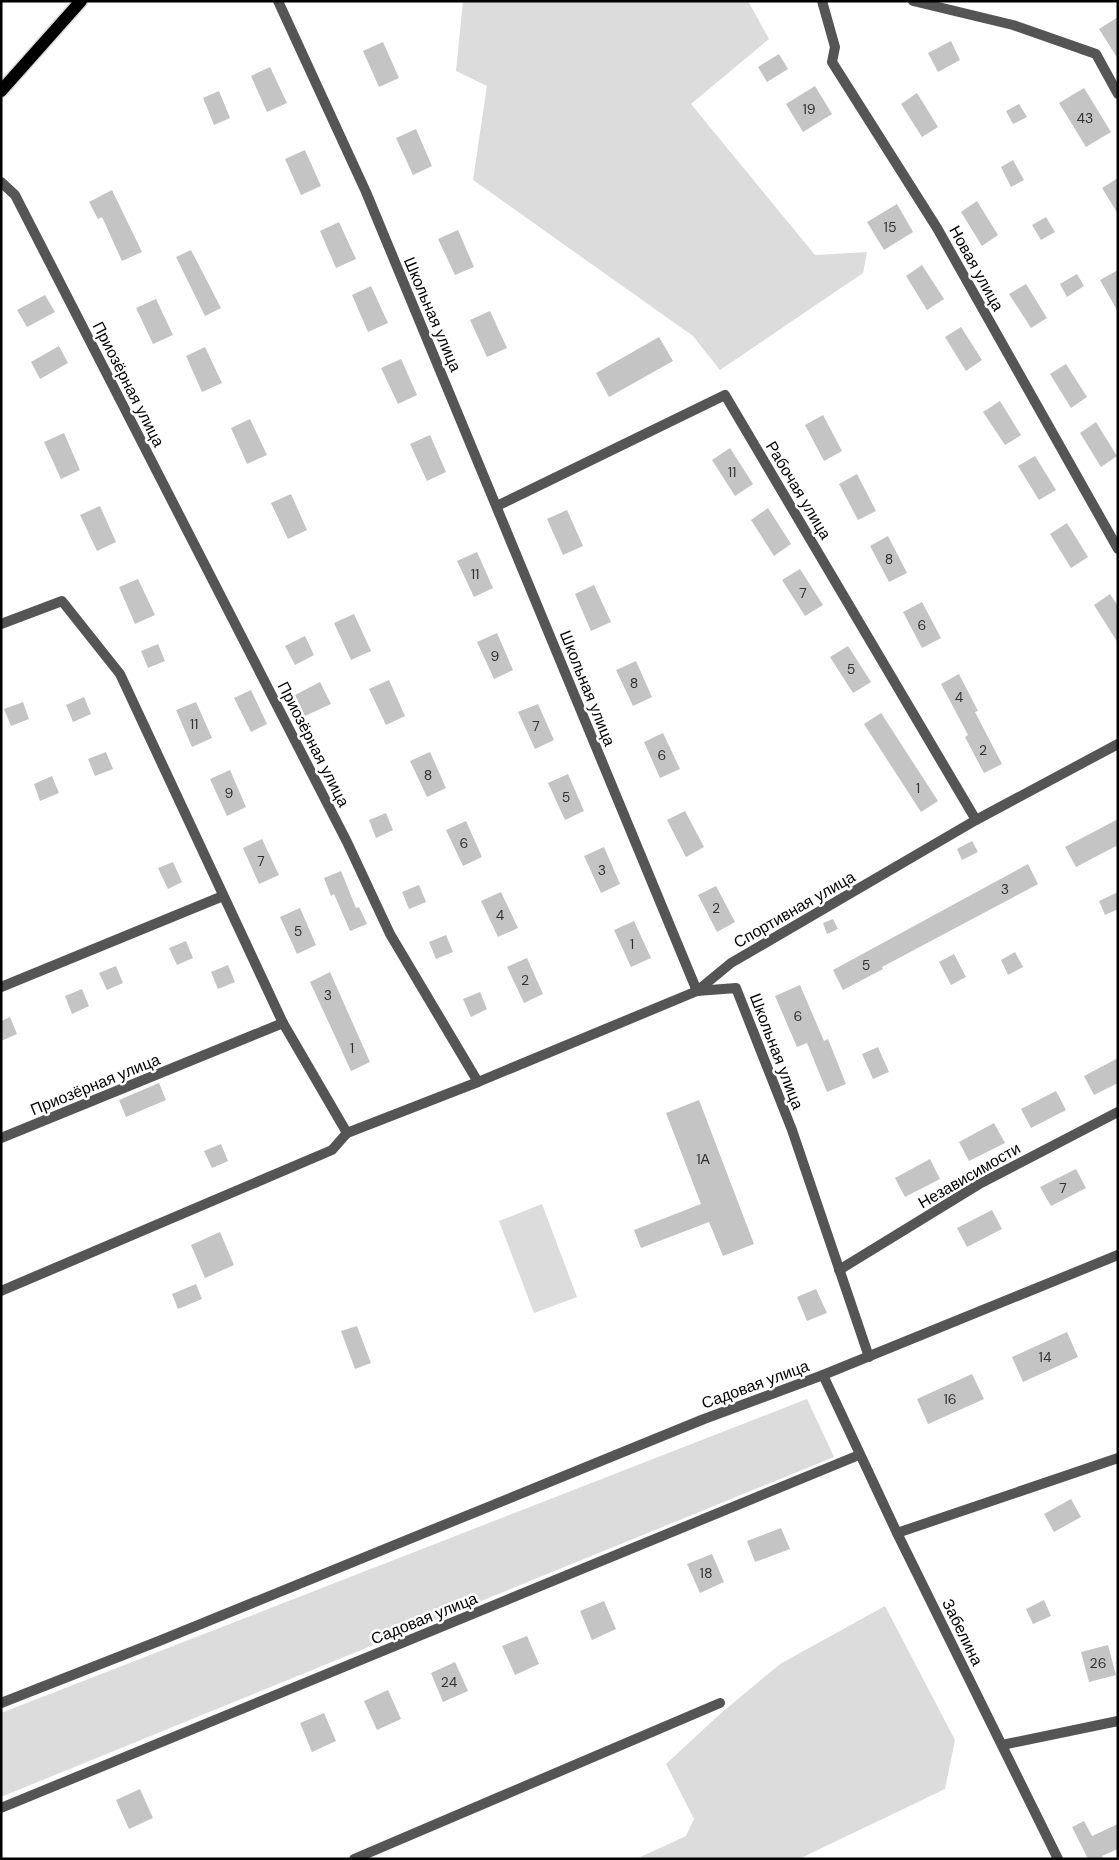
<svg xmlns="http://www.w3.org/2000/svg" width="1119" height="1860" viewBox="0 0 1119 1860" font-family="'DM Sans',sans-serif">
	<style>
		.green { fill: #dcdcdc }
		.building { fill: #c4c4c4 }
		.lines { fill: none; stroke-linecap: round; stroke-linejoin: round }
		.primary-casing { stroke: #dbdbdb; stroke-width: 15 }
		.street { stroke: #555; stroke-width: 10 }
		.primary { stroke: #000; stroke-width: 12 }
		.labels { text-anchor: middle; stroke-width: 5; stroke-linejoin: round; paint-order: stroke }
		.number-label { font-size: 14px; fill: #313131 }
		.street-label { font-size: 16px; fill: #000; stroke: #fff }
	</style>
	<rect width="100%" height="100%" fill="#fff"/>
	<g class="green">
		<path d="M463,1H748L769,39L691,104L815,255L867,252L863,273L720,370L693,336L473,180L487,86L456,71Z"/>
		<path d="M542,1204L577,1297L534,1313L499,1221Z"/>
		<path d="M807,1399L834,1457L1,1797V1713Z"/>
		<path d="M885,1606L955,1740L945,1789L799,1859H636L686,1836L694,1819L666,1764L720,1714L780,1664Z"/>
	</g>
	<g class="building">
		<path d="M1118,17V59L1099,29Z"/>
		<path d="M951,41L960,60L938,72L928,53Z"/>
		<path d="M383,42L399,78L379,87L363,51Z"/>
		<path d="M779,54L788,69L767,82L758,67Z"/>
		<path d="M270,67L287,103L267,112L251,76Z"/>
		<path d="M815,86L832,114L803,132L786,104Z"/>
		<path d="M1084,88L1111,132L1086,147L1059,103Z"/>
		<path d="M219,91L230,118L214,125L203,98Z"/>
		<path d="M917,93L938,127L922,137L901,104Z"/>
		<path d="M1019,104L1027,117L1013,124L1006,111Z"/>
		<path d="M416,129L432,166L413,175L396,138Z"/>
		<path d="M305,150L321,186L301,195L285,159Z"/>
		<path d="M1013,160L1024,180L1011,187L1001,167Z"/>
		<path d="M1118,178V214L1102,188Z"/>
		<path d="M112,190L142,252L122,261L102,217L98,219L89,202Z"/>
		<path d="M977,201L998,235L982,246L961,212Z"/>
		<path d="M897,204L913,232L884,250L867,222Z"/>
		<path d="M1046,217L1055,232L1041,240L1032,225Z"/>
		<path d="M339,222L356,259L336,268L320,231Z"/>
		<path d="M458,230L474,267L455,275L438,239Z"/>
		<path d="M191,250L221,308L205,316L176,257Z"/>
		<path d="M922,265L944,299L927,310L906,276Z"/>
		<path d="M1118,270V312L1100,280Z"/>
		<path d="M1077,274L1084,286L1067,297L1060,284Z"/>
		<path d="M1026,284L1047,318L1031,328L1009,294Z"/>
		<path d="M371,286L388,323L368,332L352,295Z"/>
		<path d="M45,295L55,312L27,327L17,310Z"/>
		<path d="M156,299L173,335L153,344L136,308Z"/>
		<path d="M490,311L507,348L487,357L470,320Z"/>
		<path d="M961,327L982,360L966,371L945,337Z"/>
		<path d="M659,337L673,361L609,397L596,373Z"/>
		<path d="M59,346L68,363L40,379L31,362Z"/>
		<path d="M205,347L222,383L202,392L186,356Z"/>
		<path d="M401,359L417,395L398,404L381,368Z"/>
		<path d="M1066,364L1087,397L1071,408L1050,374Z"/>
		<path d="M1000,401L1021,435L1005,445L983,412Z"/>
		<path d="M823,415L842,451L824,461L805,425Z"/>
		<path d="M250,419L267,455L247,464L231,428Z"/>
		<path d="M1096,422L1117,456L1101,467L1080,433Z"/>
		<path d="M64,433L80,470L61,479L44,442Z"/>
		<path d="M430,435L446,472L427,481L410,444Z"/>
		<path d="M730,448L753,484L735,496L712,460Z"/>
		<path d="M1035,456L1056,490L1039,500L1018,466Z"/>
		<path d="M857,474L876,511L858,520L839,484Z"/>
		<path d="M291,494L307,530L288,539L271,503Z"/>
		<path d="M100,506L116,542L97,551L80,515Z"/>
		<path d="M768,508L791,544L774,556L751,520Z"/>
		<path d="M567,510L583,546L563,555L547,519Z"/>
		<path d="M1067,523L1088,557L1071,568L1050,534Z"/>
		<path d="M888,536L907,573L889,582L870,546Z"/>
		<path d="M477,552L493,588L474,597L457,561Z"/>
		<path d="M800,569L823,605L805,616L782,580Z"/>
		<path d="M138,579L155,615L135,624L119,587Z"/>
		<path d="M594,585L611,622L591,631L575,594Z"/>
		<path d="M1110,594L1118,606V643L1094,605Z"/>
		<path d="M922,602L941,638L922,648L903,612Z"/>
		<path d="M354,614L371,651L351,660L334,623Z"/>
		<path d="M497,633L513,670L494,679L477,642Z"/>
		<path d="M305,636L314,655L295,665L285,646Z"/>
		<path d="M158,644L165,661L148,668L141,651Z"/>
		<path d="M848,646L871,682L853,693L830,657Z"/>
		<path d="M636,661L652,697L633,706L616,670Z"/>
		<path d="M959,674L978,711L975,712L1002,764L984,773L965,737L968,735L941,684Z"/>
		<path d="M389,680L405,716L386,725L369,689Z"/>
		<path d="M320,682L331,704L305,716L295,695Z"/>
		<path d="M251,690L267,724L251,732L234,698Z"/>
		<path d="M84,697L91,714L73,722L66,705Z"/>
		<path d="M23,702L29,719L11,726L4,709Z"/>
		<path d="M196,702L212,738L192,747L176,710Z"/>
		<path d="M538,704L554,740L535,749L518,712Z"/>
		<path d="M881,713L938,801L921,812L864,724Z"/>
		<path d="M663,733L680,769L660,778L644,742Z"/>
		<path d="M106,752L113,769L95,776L88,759Z"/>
		<path d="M430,752L446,788L427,797L410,761Z"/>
		<path d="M230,770L246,807L227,816L210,779Z"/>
		<path d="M568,774L584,811L565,820L548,783Z"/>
		<path d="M52,776L59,793L40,801L34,784Z"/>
		<path d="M685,811L704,847L686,857L667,820Z"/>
		<path d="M386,813L393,830L376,838L369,820Z"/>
		<path d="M1118,819V845L1076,867L1065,847Z"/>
		<path d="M466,821L482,857L463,866L446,830Z"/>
		<path d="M262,839L279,875L259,884L243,848Z"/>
		<path d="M972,841L978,852L962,860L957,849Z"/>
		<path d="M604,847L620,884L601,893L584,856Z"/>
		<path d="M173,862L182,882L168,889L158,868Z"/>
		<path d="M1028,864L1038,884L882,967L883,969L843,990L833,970Z"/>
		<path d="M341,871L356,908L359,907L367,924L350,931L334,894L331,896L324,878Z"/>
		<path d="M419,885L426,902L409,909L402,892Z"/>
		<path d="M716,886L735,922L717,932L698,895Z"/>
		<path d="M501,892L518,928L498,937L481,901Z"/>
		<path d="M1118,892V909L1105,915L1099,901Z"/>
		<path d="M300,908L316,945L297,954L280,917Z"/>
		<path d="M833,919L838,929L827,934L823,923Z"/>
		<path d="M634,921L651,958L631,967L614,930Z"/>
		<path d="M446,935L453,952L436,959L429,942Z"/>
		<path d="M186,941L193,958L177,965L169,948Z"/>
		<path d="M1015,952L1023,967L1008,975L1001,960Z"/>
		<path d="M954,954L966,977L951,985L939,962Z"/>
		<path d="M527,958L543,994L524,1003L507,967Z"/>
		<path d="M228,965L235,982L218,989L211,972Z"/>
		<path d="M116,966L123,983L107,990L99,973Z"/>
		<path d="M330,972L370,1062L351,1071L310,982Z"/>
		<path d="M800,985L824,1041L828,1039L846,1084L827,1092L807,1043L797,1047L775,996Z"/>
		<path d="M82,989L89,1006L72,1014L65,996Z"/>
		<path d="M480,992L487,1009L471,1017L463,999Z"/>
		<path d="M10,1017L17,1034L1,1041V1021Z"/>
		<path d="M878,1047L889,1072L873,1079L862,1054Z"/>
		<path d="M1118,1058V1083L1094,1095L1084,1076Z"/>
		<path d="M159,1083L166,1100L126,1117L119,1100Z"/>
		<path d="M1056,1091L1066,1110L1031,1128L1021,1109Z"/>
		<path d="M699,1100L754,1244L723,1256L709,1222L641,1248L634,1230L701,1204L666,1113Z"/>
		<path d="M994,1123L1005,1143L969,1161L959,1142Z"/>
		<path d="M221,1144L228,1161L212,1168L204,1151Z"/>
		<path d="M930,1159L940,1179L905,1197L895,1178Z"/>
		<path d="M1076,1169L1086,1188L1051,1206L1040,1187Z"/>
		<path d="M992,1210L1002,1229L967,1247L957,1228Z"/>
		<path d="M220,1232L234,1265L205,1278L191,1245Z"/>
		<path d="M196,1284L202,1299L178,1309L172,1294Z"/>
		<path d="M816,1289L827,1313L807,1321L797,1297Z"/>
		<path d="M357,1326L371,1363L355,1369L341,1331Z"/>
		<path d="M1067,1332L1078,1357L1023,1382L1012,1357Z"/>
		<path d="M972,1374L984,1399L928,1424L917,1399Z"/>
		<path d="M1071,1499L1081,1517L1054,1532L1044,1514Z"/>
		<path d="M781,1528L790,1549L755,1562L747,1541Z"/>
		<path d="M712,1554L724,1582L700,1593L687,1564Z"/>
		<path d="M1044,1600L1051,1616L1033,1624L1026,1609Z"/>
		<path d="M604,1601L616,1629L592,1640L580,1611Z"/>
		<path d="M527,1636L539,1664L515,1675L502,1646Z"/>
		<path d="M1108,1645L1116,1675L1089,1682L1081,1652Z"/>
		<path d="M455,1662L468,1691L443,1702L431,1673Z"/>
		<path d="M388,1690L401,1719L377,1730L364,1701Z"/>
		<path d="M324,1713L336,1741L312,1752L300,1723Z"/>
		<path d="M140,1789L153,1818L129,1829L116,1800Z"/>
		<path d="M1084,1821L1092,1836L1118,1824V1849L1102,1856L1104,1859H1088L1072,1827Z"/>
	</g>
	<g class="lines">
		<defs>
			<path id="primary" d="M1,91L81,1"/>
		</defs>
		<use href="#primary" class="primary-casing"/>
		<g class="street">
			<path d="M278,1L366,192L697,991L736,988L792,1130L869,1357"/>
			<path d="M822,1L835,47L832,62L937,228L1118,549"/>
			<path d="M913,1L1013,25L1096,54L1118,94"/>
			<path d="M1,182L15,195L347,842L390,934L478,1082"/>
			<path d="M497,506L725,395L976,820"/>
			<path d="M1,624L62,601L120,674L283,1023L347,1133L478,1082L697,991L731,963L976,820L1118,744"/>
			<path d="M1,987L223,896"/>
			<path d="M1,1138L283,1023"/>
			<path d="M839,1270L981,1183L1118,1112"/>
			<path d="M1,1291L332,1150L347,1133"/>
			<path d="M823,1375L897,1533L1118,1458"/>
			<path d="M897,1533L1058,1859"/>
			<path d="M1,1703L159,1641L704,1419L823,1375L1118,1255"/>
			<path d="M1002,1745L1118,1721"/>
			<path d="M1,1808L859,1455"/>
			<path d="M354,1859L720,1703"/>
		</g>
		<use href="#primary" class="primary"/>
	</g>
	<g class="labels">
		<g class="number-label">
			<text x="809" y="114">19</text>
			<text x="1085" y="123">43</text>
			<text x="890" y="232">15</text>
			<text x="732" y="477">11</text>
			<text x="889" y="564">8</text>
			<text x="475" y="579">11</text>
			<text x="803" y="598">7</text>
			<text x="922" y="630">6</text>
			<text x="495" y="661">9</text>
			<text x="851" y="674">5</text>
			<text x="634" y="688">8</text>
			<text x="959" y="702">4</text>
			<text x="194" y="729">11</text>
			<text x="536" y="731">7</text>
			<text x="983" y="755">2</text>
			<text x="662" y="760">6</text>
			<text x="428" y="780">8</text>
			<text x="918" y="793">1</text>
			<text x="229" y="798">9</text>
			<text x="566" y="802">5</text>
			<text x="464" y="848">6</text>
			<text x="261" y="866">7</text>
			<text x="602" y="875">3</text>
			<text x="1005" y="894">3</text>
			<text x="716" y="913">2</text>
			<text x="500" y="920">4</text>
			<text x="298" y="936">5</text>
			<text x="632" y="949">1</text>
			<text x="866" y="970">5</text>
			<text x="525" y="985">2</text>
			<text x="328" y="1000">3</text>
			<text x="798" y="1021">6</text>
			<text x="352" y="1053">1</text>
			<text x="703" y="1164">1А</text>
			<text x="1063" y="1193">7</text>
			<text x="1045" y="1362">14</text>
			<text x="950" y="1404">16</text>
			<text x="706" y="1578">18</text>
			<text x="1098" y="1668">26</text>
			<text x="449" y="1687">24</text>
		</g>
		<g class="street-label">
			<text transform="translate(977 268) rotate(61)" y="6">Новая улица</text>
			<text transform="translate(433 314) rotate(67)" y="6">Школьная улица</text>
			<text transform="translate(129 384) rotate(63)" y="6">Приозёрная улица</text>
			<text transform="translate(799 490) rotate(59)" y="6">Рабочая улица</text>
			<text transform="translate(588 688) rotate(68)" y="6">Школьная улица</text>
			<text transform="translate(314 744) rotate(63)" y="6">Приозёрная улица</text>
			<text transform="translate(794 909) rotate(-30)" y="6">Спортивная улица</text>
			<text transform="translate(777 1051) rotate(69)" y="6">Школьная улица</text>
			<text transform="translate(95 1084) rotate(-22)" y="6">Приозёрная улица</text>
			<text transform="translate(969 1175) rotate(-30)" y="6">Независимости</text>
			<text transform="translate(755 1384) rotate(-20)" y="6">Садовая улица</text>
			<text transform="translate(424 1618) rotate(-22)" y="6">Садовая улица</text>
			<text transform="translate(963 1632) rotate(64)" y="6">Забелина</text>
		</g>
	</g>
	<rect width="1119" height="1860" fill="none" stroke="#000000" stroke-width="5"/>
</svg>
